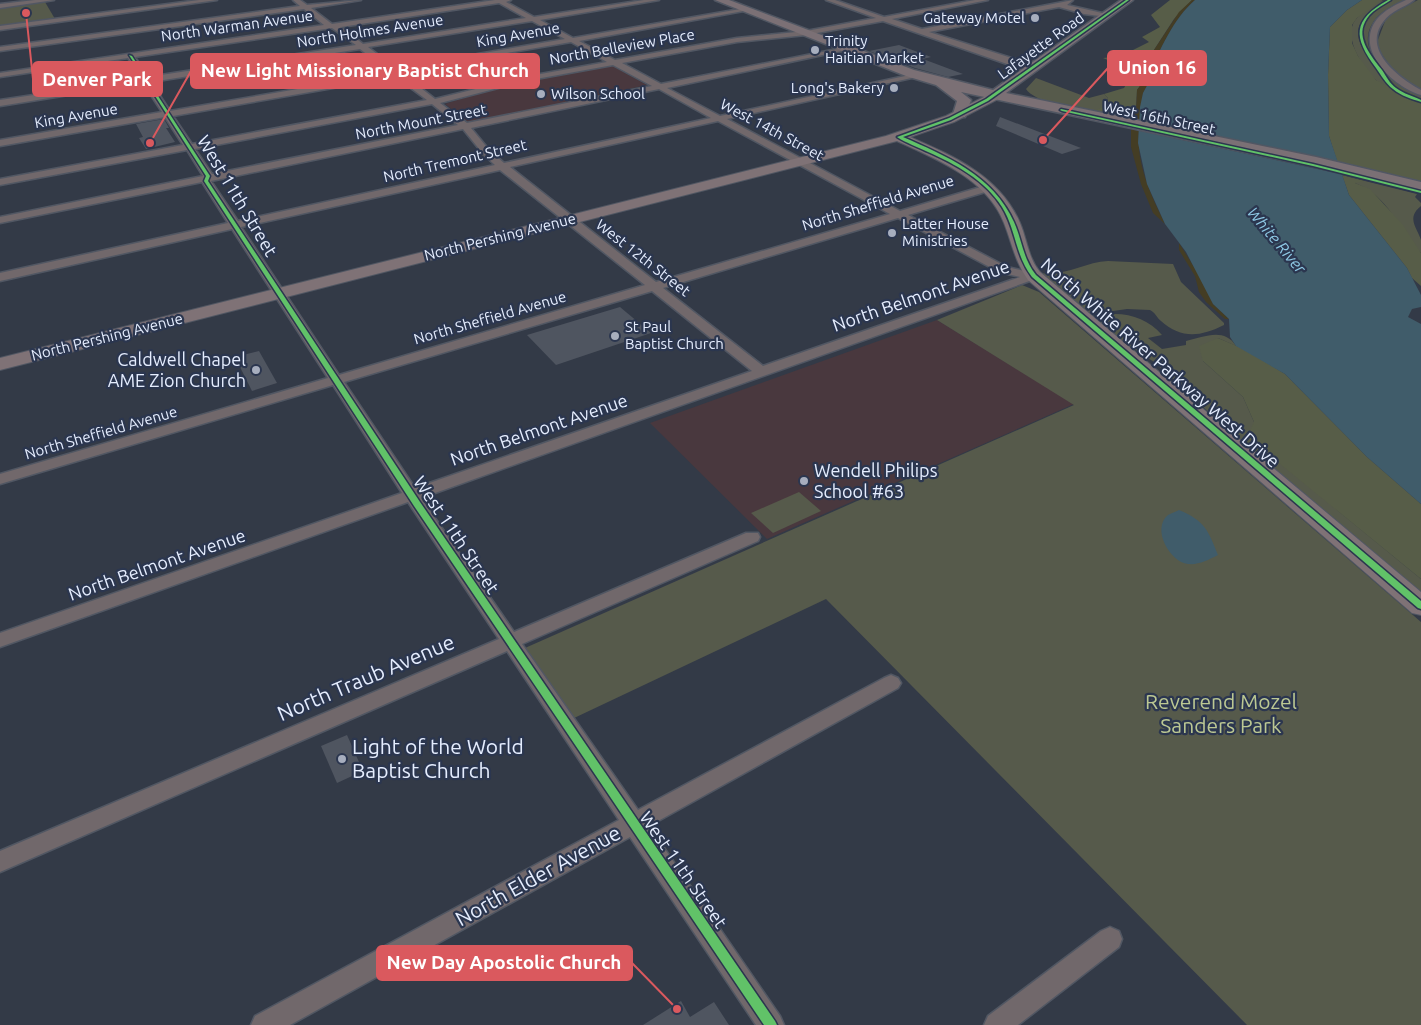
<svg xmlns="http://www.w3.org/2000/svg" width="1421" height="1025" viewBox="0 0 1421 1025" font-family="Ubuntu,sans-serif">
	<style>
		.education { fill: #49383e }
		.green { fill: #565a4b }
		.forest { fill: #575d48 }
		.sand { fill: #443d24 }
		.water { fill: #405c6a }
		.pier { fill: #333a47 }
		.building { fill: #4f5560 }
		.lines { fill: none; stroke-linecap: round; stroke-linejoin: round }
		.street-casing { stroke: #515763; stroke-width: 3 }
		.secondary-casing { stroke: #515763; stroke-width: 2 }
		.primary-casing { stroke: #515763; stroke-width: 3 }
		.street { fill: #71686b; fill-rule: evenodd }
		.secondary { fill: #7f7276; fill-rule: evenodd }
		.primary { fill: #7b7075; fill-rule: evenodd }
		.cycleway-casing { stroke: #2b364f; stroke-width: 3 }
		.cycleway { fill: #61c268; fill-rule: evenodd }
		.poi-dot { fill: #a7aebe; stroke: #2b364f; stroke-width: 2 }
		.labels { text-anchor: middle; stroke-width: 4.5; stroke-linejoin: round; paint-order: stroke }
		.far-poi-label { font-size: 15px; fill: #e5edfe; stroke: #2b364f; text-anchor: start }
		.far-street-label { font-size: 15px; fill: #e5edfe; stroke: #2b364f }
		.far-water-label { font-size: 16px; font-style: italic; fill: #8dc8e4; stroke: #2b364f }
		.street-label { font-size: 18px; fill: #e5edfe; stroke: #2b364f }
		.poi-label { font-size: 18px; fill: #e5edfe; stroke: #2b364f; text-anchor: end }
		.near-street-label { font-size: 21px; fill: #e5edfe; stroke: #2b364f }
		.near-park-label { font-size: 21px; fill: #bcc893; stroke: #2b364f }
		.near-poi-label { font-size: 21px; fill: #e5edfe; stroke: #2b364f; text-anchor: start }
		.leader { fill: none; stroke: #da595e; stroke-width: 2 }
		.callout-dot { fill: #da595e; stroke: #2b364f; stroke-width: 2 }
		.callout { fill: #da595e; stroke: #da595e; stroke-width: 2 }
		.callout-label { font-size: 19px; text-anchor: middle; font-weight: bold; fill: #fff }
	</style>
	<rect width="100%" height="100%" fill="#333a47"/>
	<g class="education">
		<path d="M611,65L647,85L477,122H468L445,104L503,85Z"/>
		<path d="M937,320L1074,404L767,539L650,423Z"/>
	</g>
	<g class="green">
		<path d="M1388,0C1333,29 1366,52 1391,87C1400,93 1411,97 1421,103C1407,95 1388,91 1376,80C1362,67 1340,33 1358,17C1366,10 1377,0 1388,0Z"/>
		<path d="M1391,0H1404C1391,6 1377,13 1371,26C1356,56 1398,86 1421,95V101C1413,97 1403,94 1396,88C1389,83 1384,74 1379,67C1354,37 1356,18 1391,0Z"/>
		<path d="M1418,0H1421V90C1398,79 1390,67 1376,45L1387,16Z"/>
		<path d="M45,2L55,19L0,26V7Z"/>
		<path d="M1036,78L1089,98L1104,94L1108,98L1106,105C1102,108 1096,111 1092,112C1078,112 1033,101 1026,89Z"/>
		<path d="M1356,181H1365L1417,194L1415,197L1421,203V206C1406,218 1417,227 1421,240C1421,243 1421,249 1421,253C1398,229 1389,196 1355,183Z"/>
		<path d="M1108,261L1173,264L1181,282L1224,323V325C1200,337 1181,339 1161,321C1156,317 1156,313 1150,310L1127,309L1092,314L1087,312L1040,273C1064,277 1085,262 1108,261Z"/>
		<path d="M1022,285L1039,292L1421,622V1025H1247L826,599L572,719L525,648L1074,405L937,320Z"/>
		<path d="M1115,314C1133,314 1150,321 1162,335L1148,338L1162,349L1186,345V341C1204,337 1224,327 1236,346L1218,338L1203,361L1243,397L1254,422L1337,510L1421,579V594L1227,429L1154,362L1125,343L1096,319Z"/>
		<path d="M799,492L821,511L773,533L751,513Z"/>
	</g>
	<g class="forest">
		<path d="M1170,0H1192L1174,19L1152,53L1154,63C1145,71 1145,81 1137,90L1136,112L1128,119L1092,112L1106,105L1108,98L1104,94L1124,88L1134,71L1103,58L1121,56L1149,42L1142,37L1160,27L1151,15Z"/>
		<path d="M1362,0H1383L1357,18L1352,25V43L1358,56L1376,80L1421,103V183L1338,164L1329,136L1328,75L1330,27L1347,10Z"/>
		<path d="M1342,175L1365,181L1355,183L1370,189L1403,225L1421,253V286L1412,278L1407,268L1349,195Z"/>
		<path d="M1218,338L1246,350L1285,374L1367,457L1421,504V579L1247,437L1254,422L1243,397L1203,361L1199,346Z"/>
	</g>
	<g class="sand">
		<path d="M1192,0H1195C1173,19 1160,50 1148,76L1151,80L1143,93L1139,122L1128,119L1136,112L1137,90C1145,81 1145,71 1154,63L1152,53L1179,12Z"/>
		<path d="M1131,129L1139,131C1136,164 1151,195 1165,224L1153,213L1141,184L1131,147Z"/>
		<path d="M1179,243L1204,283L1213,304L1229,319H1225L1206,302L1199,292L1195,276L1179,250Z"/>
	</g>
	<g class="water">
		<path d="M1195,0H1362L1347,10L1330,27L1328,75L1329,136L1349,195L1407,268L1421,295V307L1412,309L1408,317L1421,324V504L1367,457L1285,374L1236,346L1230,337L1229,319L1213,304L1186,252L1165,224L1147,184L1138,143L1140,107L1143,93L1150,80L1148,76C1160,50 1173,19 1195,0Z"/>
		<path d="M1179,510C1205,521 1208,530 1218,555C1208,560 1199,565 1188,564C1170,562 1151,529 1168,515C1171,513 1176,512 1179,510Z"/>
	</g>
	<path class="pier" d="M1137,121L1341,164L1345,175L1136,130Z"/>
	<g class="building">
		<path d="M899,45L931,57L923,59L963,74L948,77L915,68L869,51Z"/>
		<path d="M1000,117L1081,148L1062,154L996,126Z"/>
		<path d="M164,119L169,128H166L175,142L146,149L139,138L143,137L136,124Z"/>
		<path d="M620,307L651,333L556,365L527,335Z"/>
		<path d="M259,351L277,383L252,391L235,357Z"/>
		<path d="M347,735L363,771L337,783L321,746Z"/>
		<path d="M681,1001L690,1017L714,1002L729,1025H643Z"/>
	</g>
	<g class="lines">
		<defs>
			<g id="street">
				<path d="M35,0H54L0,8V4Z"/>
				<path d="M199,0H217L0,30V26Z"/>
				<path d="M293,0H300L307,5L361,0L311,8L332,24L495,0H511L506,2L534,17L644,0H659L540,20L573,38L746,8L749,10L579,41L615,60L737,38L806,31L876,18L826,0H835L884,17L975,0H988L892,19L922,29L1063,2L1073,0L1067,5L1111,15L1108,17L1084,14L1059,7L929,32L1037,66V70H1034L1010,65L883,21L806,35L737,42L622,63L661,84L847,47L851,49L667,88L720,116L919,73L920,75L916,77L727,119L900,211L984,186H992V190L908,215L1007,267L1038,274L1040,276L1038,278L421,498L514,632L746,533H758L760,537L758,541L522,644L638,810L884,678L891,675L898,678L901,683L898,688L649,826L780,1016L784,1025H756L630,837L290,1025H251L255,1016L619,820L507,651L0,872V851L499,639L408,502L0,647V633L402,493L333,385L0,484V474L328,378L232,229L0,281V273L228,223L202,182L0,223V217L203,176L187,150L0,185V179L183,145L165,117L0,146V140L162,112L143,83L0,106V100L141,79L128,58L0,77V73L324,25L304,9L0,51V47L300,6ZM499,3L526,18L363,44L341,27ZM532,21L565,39L478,54L399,71L368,47ZM332,28L356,45L148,77L135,57ZM571,42L607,62L524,77L435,99L404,75L478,58ZM360,49L391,73L170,111L151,82ZM613,65L652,86L467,123L440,103L525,81ZM396,77L427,100L192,144L173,116ZM659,89L711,118L504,163L490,151L471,128ZM432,104L458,125L212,174L195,149ZM718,121L890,214L656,282L510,167ZM463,129L484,155L495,165L238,221L211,181ZM500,170L645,285L339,375L241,227ZM898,218L999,272L1020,277L763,366L663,288ZM652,291L752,371L415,488L344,382Z"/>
				<path d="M1406,0H1414C1404,8 1391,10 1383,22C1362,50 1399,78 1421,90V95C1394,87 1353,50 1377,19C1385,10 1395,5 1406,0Z"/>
				<path d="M1110,927L1119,931L1122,939L1119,947L1018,1025H984L988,1016L1101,931Z"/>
			</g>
			<path id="secondary" d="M994,92L998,93L1000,96L998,99L954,122L910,137C953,156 1000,176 1020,223C1027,239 1028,258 1040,272L1421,592V615L1412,613L1028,280C1015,262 1012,243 1004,223C987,179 938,160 897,141L0,370V358L886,136L946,116Z"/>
			<path id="primary" d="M715,0H729L914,70L993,90L1121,0H1133L1006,93L1316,157L1421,182V192L1316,167L961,92L971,100L965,117H955L953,114L957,101L936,85L906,76Z"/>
		</defs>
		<use href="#street" class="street-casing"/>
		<use href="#secondary" class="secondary-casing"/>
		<use href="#primary" class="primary-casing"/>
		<use href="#street" class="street"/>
		<use href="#secondary" class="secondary"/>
		<use href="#primary" class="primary"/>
		<defs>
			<g id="cycleway">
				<path d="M1126,0H1129L988,101L951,120L903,137C946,156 993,175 1014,222C1022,240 1023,259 1036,275L1421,601V609L1418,608L1032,277C1015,255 1016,229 1002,207C985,180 955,164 928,152C918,147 906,143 897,137L949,118L986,99Z"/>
				<path d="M1388,0H1391C1382,6 1370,11 1365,22C1356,39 1372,57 1382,70C1386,76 1390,84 1396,88C1404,94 1413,96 1421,100V102C1412,99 1401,96 1393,89C1386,84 1381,75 1376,68C1353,37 1352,20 1388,0Z"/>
				<path d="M129,55L132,56L210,176L208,181L420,502L775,1021L777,1025H764L414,506L204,181L206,176Z"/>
				<path d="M1061,109L1313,164L1421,191V193L1313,166L1062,111L1060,110Z"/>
			</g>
		</defs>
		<use href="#cycleway" class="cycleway-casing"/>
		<use href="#cycleway" class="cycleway"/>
	</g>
	<g class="poi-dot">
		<circle cx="1035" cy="18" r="5"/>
		<circle cx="815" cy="50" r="5"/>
		<circle cx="894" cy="88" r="5"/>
		<circle cx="541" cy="94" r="5"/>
		<circle cx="892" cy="233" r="5"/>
		<circle cx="615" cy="336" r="5"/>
		<circle cx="256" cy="370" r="5"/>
		<circle cx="804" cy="481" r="5"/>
		<circle cx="342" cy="759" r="5"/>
	</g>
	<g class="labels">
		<g class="far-poi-label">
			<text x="1025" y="23" text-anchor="end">Gateway Motel</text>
			<text x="825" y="46">Trinity<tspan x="825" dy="17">Haitian Market</tspan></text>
			<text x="884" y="93" text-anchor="end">Long's Bakery</text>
			<text x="551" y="99">Wilson School</text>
			<text x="902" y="229">Latter House<tspan x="902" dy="17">Ministries</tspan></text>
			<text x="625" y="332">St Paul<tspan x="625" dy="17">Baptist Church</tspan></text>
		</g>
		<g class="far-street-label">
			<text transform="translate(237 26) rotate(-8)" y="5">North Warman Avenue</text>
			<text transform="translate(370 31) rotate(-9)" y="5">North Holmes Avenue</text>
			<text transform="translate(518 35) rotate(-10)" y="5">King Avenue</text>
			<text transform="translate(1041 46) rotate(-36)" y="5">Lafayette Road</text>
			<text transform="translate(622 47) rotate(-10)" y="5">North Belleview Place</text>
			<text transform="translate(76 116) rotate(-10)" y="5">King Avenue</text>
			<text transform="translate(1159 118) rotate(12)" y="5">West 16th Street</text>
			<text transform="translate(421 122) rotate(-11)" y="5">North Mount Street</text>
			<text transform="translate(772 130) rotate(28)" y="5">West 14th Street</text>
			<text transform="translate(455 161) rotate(-13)" y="5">North Tremont Street</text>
			<text transform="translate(878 203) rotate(-17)" y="5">North Sheffield Avenue</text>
			<text transform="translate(500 237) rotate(-14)" y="5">North Pershing Avenue</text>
			<text transform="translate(643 258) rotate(38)" y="5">West 12th Street</text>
			<text transform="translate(490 318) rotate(-16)" y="5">North Sheffield Avenue</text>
			<text transform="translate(107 337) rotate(-14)" y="5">North Pershing Avenue</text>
			<text transform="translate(101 433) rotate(-16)" y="5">North Sheffield Avenue</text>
		</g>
		<g class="far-water-label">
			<text transform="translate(1277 240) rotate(50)" y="6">White River</text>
		</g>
		<g class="street-label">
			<text transform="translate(237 196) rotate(59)" y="6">West 11th Street</text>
			<text transform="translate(921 296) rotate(-19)" y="6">North Belmont Avenue</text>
			<text transform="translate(1160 363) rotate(41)" y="6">North White River Parkway West Drive</text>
			<text transform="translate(539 430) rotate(-19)" y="6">North Belmont Avenue</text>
			<text transform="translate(456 535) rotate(56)" y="6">West 11th Street</text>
			<text transform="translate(157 565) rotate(-19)" y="6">North Belmont Avenue</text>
			<text transform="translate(683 870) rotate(55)" y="6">West 11th Street</text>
		</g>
		<g class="poi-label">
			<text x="246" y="366">Caldwell Chapel<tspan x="246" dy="21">AME Zion Church</tspan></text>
			<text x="814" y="477" text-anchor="start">Wendell Philips<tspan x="814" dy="21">School #63</tspan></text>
		</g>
		<g class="near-street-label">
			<text transform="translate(366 678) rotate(-23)" y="7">North Traub Avenue</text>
			<text transform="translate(538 876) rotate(-29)" y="7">North Elder Avenue</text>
		</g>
		<g class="near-park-label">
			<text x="1221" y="709">Reverend Mozel<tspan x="1221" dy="24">Sanders Park</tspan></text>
		</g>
		<g class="near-poi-label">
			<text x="352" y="754">Light of the World<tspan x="352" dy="24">Baptist Church</tspan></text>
		</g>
	</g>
	<path class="leader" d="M1043 140L1108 68M150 143L191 71M26 13L33 79M677 1009L632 963"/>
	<g class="callout-dot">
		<circle cx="1043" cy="140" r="5"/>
		<circle cx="150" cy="143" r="5"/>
		<circle cx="26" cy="13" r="5"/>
		<circle cx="677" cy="1009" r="5"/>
	</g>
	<g class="callout">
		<rect x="1108" y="51" width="98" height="34" rx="5"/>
		<rect x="191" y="54" width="348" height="34" rx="5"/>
		<rect x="33" y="62" width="129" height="34" rx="5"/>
		<rect x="377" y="946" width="255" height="34" rx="5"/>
	</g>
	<g class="callout-label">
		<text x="1157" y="74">Union 16</text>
		<text x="365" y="77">New Light Missionary Baptist Church</text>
		<text x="97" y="86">Denver Park</text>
		<text x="504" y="969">New Day Apostolic Church</text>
	</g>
</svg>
